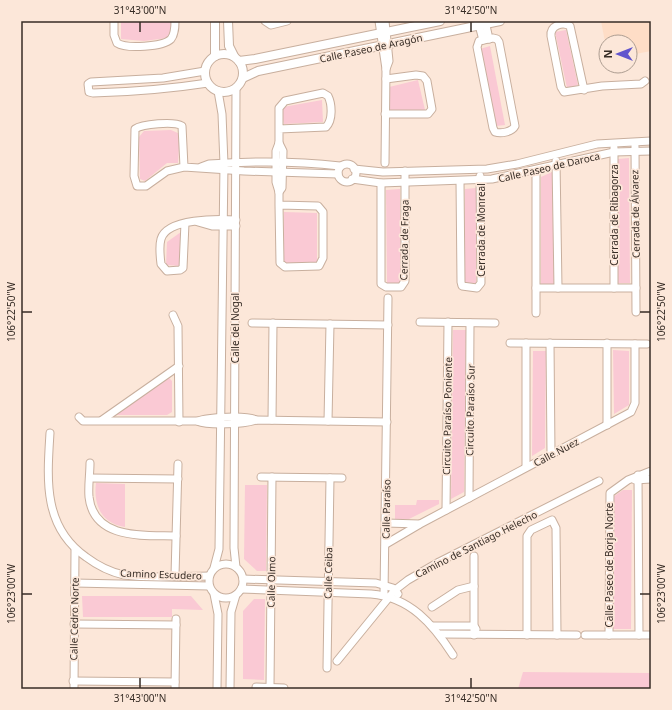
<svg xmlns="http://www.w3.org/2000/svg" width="672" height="710" viewBox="0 0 672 710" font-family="'Noto Sans',sans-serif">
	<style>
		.built { fill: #feddc6 }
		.green { fill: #fac9d4 }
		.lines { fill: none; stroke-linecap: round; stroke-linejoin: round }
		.minor-casing { stroke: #c8af9e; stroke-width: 9 }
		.tertiary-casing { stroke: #c8af9e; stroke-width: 10 }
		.minor { stroke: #fff; stroke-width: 7 }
		.tertiary { stroke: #fff; stroke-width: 8 }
		.ticks { fill: none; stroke: #372d26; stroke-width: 1.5 }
		.labels { text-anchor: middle; stroke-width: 3.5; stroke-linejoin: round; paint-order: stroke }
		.street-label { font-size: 10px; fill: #372d26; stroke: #fce7d9 }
		.neatline { fill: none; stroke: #372d26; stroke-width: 1.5 }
		.ticks-label { font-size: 10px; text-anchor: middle; fill: #372d26 }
	</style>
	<rect width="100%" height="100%" fill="#fce7d9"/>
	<path class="built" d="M601,21H651V51L630,55V42H606V47Z"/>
	<g class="green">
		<path d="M121,21H173V28L167,38L144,41L121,39Z"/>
		<path d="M566,30L578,85L567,88L555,32Z"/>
		<path d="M490,46L505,125L496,126L480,49Z"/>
		<path d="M418,80L425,110L389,111V87Z"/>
		<path d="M322,100L323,122L284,124L282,116L283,107Z"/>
		<path d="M171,130L180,134L178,163H167L145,181L140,179L139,137L144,131Z"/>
		<path d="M629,158L630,283H618V159Z"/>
		<path d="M552,172L554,284H541V177Z"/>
		<path d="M476,188V283H464L465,189Z"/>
		<path d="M400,189L401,283H387L386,190Z"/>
		<path d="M284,212L317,213V262L283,264Z"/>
		<path d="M181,232V266L166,265L167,242Z"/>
		<path d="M453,330H466L464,492L451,499Z"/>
		<path d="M613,350L629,351V405L614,414Z"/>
		<path d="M533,351H546L545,448L532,456Z"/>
		<path d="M169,378L172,381V412L167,415H115Z"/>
		<path d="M96,483L125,484V527C102,524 93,505 96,483Z"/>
		<path d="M245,485H267L266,571H257L244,559Z"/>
		<path d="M623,490H632L631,629H613V497Z"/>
		<path d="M417,500H439V504L409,519H395V505H416Z"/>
		<path d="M82,596H191L203,610L172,609V617H83Z"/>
		<path d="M254,599H265L264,680L243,679V611Z"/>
		<path d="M523,672L651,673V689H518Z"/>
	</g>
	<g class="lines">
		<defs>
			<g id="minor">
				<path d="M114,21V35L117,43C126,49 163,47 171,39C175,34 175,27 175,21"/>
				<path d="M265,21L271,25L287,21"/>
				<path d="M379,21L386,69L385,163"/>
				<path d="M385,21L389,61L386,69"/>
				<path d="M478,21L483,40"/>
				<path d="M485,21L489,39"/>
				<path d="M493,38L497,39L499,42L515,126C512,132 501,134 495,132L493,128L477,47L479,41Z"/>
				<path d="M205,71L163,78L91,82L88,84L89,92L93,93C132,92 169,89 208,83"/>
				<path d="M236,88L234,548L236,567"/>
				<path d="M584,90L570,26C562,21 550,26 551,36L561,87L564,92L602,86L641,84L645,81"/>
				<path d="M385,114H428L432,109L427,81L423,76L416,75L386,79"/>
				<path d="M279,129L326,127C333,120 332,104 328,96L323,93L285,101L279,108V143L276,151V182L279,192V205L280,263L285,267L319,266L323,258V212L318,206L279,205"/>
				<path d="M635,146L636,312"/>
				<path d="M614,148V288"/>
				<path d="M556,161L558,288"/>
				<circle cx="347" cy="173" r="9"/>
				<path d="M184,167L182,126C174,121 142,124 135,129L134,176L137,186H146L167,171L184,167L244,171L338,174"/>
				<path d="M201,167L209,164C253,161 297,161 340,166"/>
				<path d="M354,169L383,172L487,169L517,164L597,144L651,141"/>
				<path d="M536,170V313"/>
				<path d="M352,179L381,183L492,179L614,152L651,151"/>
				<path d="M460,181L461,282L462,286L477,288L481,283L480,176"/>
				<path d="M381,183V284L386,287H401L405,281V171"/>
				<path d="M279,192L282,188L283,151L279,143"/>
				<path d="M198,222L212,226H236"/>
				<path d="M185,223L183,268L180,270L167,271L161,264C160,256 159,246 161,239C167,218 218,219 236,220"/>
				<path d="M536,288H636"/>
				<path d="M173,315L178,326L179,422"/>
				<path d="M420,322L495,323"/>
				<path d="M252,323L388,325"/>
				<path d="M510,343L647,344"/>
				<path d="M526,343V467"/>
				<path d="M550,343L551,454"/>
				<path d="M607,343V425"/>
				<path d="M79,417L83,421H197C210,426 244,424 256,420L387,422"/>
				<path d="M102,420L179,366"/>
				<path d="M272,420L273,323"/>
				<path d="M198,421C207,417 248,415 256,420"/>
				<path d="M328,421L330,324"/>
				<path d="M50,433C47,480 43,527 86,557C98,566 110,572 124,575C152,579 182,576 209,576"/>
				<path d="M90,463C90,474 88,486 89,497C94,541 146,535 176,536"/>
				<path d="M638,475L639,635"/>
				<path d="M261,477L342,478"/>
				<path d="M90,478L178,479"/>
				<path d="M635,480L651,479"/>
				<path d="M469,498L470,323"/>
				<path d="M446,510L448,322"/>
				<path d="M386,523L419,524"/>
				<path d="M386,544L420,524L631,412L635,403V344"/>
				<circle cx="226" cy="581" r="17"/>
				<path d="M214,568L219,549L224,164L222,114L218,91"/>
				<path d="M175,576L178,464"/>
				<path d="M243,579L376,583L393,588L398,594"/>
				<path d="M75,583L209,586"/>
				<path d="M241,589L371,594C410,597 433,624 453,655"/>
				<path d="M214,594L218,614L217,689"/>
				<path d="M384,595L388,298"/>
				<path d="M432,607L458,590L474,586"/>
				<path d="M74,624L176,625"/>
				<path d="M432,626H474L476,629"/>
				<path d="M439,634L577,635"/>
				<path d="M474,635V556"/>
				<path d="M527,635V536L531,530L552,520L556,528L557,635"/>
				<path d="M585,635H651"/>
				<path d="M609,635L610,493L628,480L651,471"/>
				<path d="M337,661L395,590L408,580L439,562L599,481"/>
				<path d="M327,668L330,478"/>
				<path d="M73,681L175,682"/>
				<path d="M256,687L284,688"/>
				<path d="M270,687L272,477"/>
				<path d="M74,689L75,550"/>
				<path d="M175,689L176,619"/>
				<path d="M230,689L231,612L236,595"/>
			</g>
			<g id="tertiary">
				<path d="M215,21V56"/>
				<path d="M228,21L229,46L234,56"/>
				<circle cx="224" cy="73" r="19"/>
				<path d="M239,61L255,59L440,21"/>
				<path d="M243,78L258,71L500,21"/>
			</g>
		</defs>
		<use href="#minor" class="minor-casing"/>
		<use href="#tertiary" class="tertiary-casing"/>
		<use href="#minor" class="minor"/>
		<use href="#tertiary" class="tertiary"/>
	</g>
	<path class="ticks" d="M140,22V32M471,22V32M22,312H32M640,312H650M22,594H32M640,594H650M140,678V688M471,678V688"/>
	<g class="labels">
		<g class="street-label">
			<text transform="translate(371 48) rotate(-12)" y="4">Calle Paseo de Aragón</text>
			<text transform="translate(549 167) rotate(-13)" y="4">Calle Paseo de Daroca</text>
			<text transform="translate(635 214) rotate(-91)" y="4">Cerrada de Álvarez</text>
			<text transform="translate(614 215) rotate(-90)" y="4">Cerrada de Ribagorza</text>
			<text transform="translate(481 230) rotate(-90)" y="4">Cerrada de Monreal</text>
			<text transform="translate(404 240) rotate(-89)" y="4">Cerrada de Fraga</text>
			<text transform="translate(235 328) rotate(-90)" y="4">Calle del Nogal</text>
			<text transform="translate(470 410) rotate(-89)" y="4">Circuito Paraíso Sur</text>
			<text transform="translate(447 416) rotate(-89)" y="4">Circuito Paraíso Poniente</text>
			<text transform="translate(556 452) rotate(-28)" y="4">Calle Nuez</text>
			<text transform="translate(386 509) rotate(-89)" y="4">Calle Paraíso</text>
			<text transform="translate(476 544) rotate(-27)" y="4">Camino de Santiago Helecho</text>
			<text transform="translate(609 565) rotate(-90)" y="4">Calle Paseo de Borja Norte</text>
			<text transform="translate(328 573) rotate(-89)" y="4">Calle Ceiba</text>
			<text transform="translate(161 574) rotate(2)" y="4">Camino Escudero</text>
			<text transform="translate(271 582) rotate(-89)" y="4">Calle Olmo</text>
			<text transform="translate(74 619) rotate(-89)" y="4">Calle Cedro Norte</text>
		</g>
	</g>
	<rect width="672" height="710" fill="none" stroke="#fce7d9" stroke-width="44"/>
	<g transform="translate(618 54) rotate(270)"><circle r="19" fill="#fce7d9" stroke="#ad9d91"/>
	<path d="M0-3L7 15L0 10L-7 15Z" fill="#6154cd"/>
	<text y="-6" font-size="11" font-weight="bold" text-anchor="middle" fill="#372d26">N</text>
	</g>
	<rect x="22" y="22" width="628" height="666" class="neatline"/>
	<g class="ticks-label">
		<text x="140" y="14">31°43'00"N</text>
		<text x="471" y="14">31°42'50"N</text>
		<text transform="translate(661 312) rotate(-90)" y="4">106°22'50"W</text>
		<text transform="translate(11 312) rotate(-90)" y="4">106°22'50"W</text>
		<text transform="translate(661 594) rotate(-90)" y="4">106°23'00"W</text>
		<text transform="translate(11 594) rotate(-90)" y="4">106°23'00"W</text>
		<text x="140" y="702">31°43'00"N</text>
		<text x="471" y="702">31°42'50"N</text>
	</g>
</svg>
